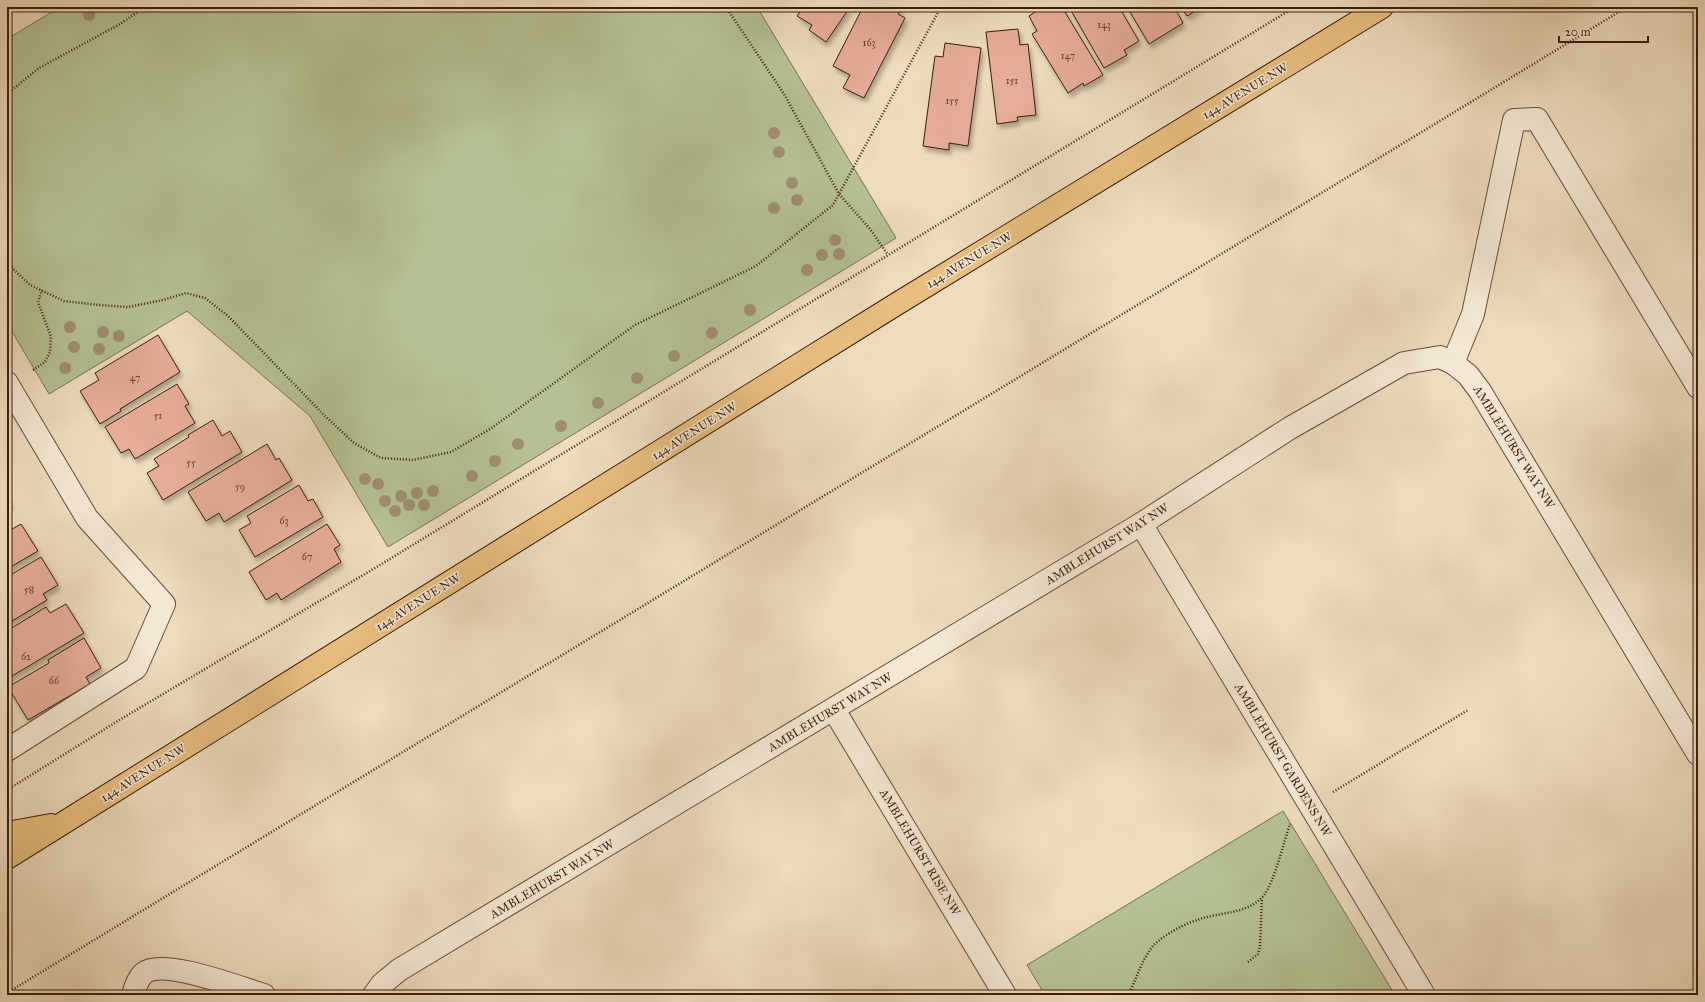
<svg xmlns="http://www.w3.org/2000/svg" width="1705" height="1002" viewBox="0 0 1705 1002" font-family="'IM FELL Great Primer',serif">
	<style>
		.green { fill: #b5c194; stroke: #796f4f }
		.building { fill: #e6ad98; stroke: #3d1d0a; filter: url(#shadow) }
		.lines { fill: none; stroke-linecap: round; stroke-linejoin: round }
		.minor-casing { stroke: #694d37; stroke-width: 24 }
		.major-casing { stroke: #3d1d0a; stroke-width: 24 }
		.path { stroke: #3d1d0a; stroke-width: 2.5; stroke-dasharray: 1 2; stroke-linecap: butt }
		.minor { stroke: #f4e8d5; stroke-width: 22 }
		.major { stroke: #e7be7f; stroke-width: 22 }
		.tree { fill: #a08e72 }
		.labels { text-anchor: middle; stroke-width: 3; stroke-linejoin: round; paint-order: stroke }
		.number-label { font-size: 10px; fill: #67412e }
		.street-label { font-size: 12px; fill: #3d1d0a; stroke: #f4e8d5 }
	</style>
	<defs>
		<filter id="shadow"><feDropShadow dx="2.5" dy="4.5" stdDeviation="2" flood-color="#0004"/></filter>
	</defs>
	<rect width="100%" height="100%" fill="#eedcbe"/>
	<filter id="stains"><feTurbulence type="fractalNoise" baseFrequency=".005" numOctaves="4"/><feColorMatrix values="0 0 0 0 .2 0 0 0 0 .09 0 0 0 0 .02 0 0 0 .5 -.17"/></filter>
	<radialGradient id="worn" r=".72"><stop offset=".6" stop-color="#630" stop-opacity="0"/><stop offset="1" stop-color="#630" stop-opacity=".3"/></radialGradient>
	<g class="green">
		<path d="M60,7H757L896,238L388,547L310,416L187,311L49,394L7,323V39Z"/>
		<path d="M1283,811L1395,995H1045L1027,965Z"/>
	</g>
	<g class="building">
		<path d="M803,7H850L826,42L809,30L812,25L797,16Z"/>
		<path d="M863,7H901L898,14L905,18L864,98L843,88L850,75L833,66Z"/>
		<path d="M1043,7H1062L1103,75L1084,86L1083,83L1068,93L1032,34L1037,31L1029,16Z"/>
		<path d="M1069,7H1119L1139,41L1124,50L1127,55L1104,68Z"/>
		<path d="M1127,7H1174L1183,23L1149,44Z"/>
		<path d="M1181,7H1202L1187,16Z"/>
		<path d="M1018,29L1020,45L1028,44L1036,115L1017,117L1018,121L997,124L986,32Z"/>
		<path d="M945,43L981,48L968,146L949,143V150L923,146L935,56L943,57Z"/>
		<path d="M158,335L180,372L120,409L121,411L100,424L80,391L99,380L95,373Z"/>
		<path d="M177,384L189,404L185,406L195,423L135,459L129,449L121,453L105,427Z"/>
		<path d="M213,420L222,436L230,431L242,452L163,500L147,473L159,466L154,459L189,437L188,435Z"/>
		<path d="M267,444L276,460L279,458L292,480L224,522L219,513L206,521L188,492Z"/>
		<path d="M299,485L308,501L313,499L323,517L255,557L239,530L251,523L247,516Z"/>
		<path d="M7,497L11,504L7,506Z"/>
		<path d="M21,524L38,551L7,569V532Z"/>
		<path d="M327,524L340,545L334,549L341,562L281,600L277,593L266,600L249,572Z"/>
		<path d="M41,557L58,585L43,594L47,600L7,624V577Z"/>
		<path d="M66,604L84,633L7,679V631L46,607L50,613Z"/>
		<path d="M84,638L101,668L86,677L90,684L28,720L8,687L49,663L48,660Z"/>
	</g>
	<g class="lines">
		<defs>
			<g id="minor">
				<path d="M1453,363L1473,314L1514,120L1537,119L1698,387"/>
				<path d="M7,383L87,518L164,604L136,668L7,750"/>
				<path d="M1141,524L1424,995"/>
				<path d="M834,710L1005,995"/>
				<path d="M133,995C135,987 138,978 144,973C164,958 240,988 264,995"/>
				<path d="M374,995L382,984L399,970L1141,524L1290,428L1404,363L1440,357L1453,363L1468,375L1480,391L1698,754"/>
			</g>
			<g id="major">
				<path d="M7,833L51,825"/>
				<path d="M7,858L895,305L1382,7"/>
			</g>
		</defs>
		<use href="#minor" class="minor-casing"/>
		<use href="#major" class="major-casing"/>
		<g class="path">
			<path d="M726,7L784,94L839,194L870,229L888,255"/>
			<path d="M7,94L39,68L120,24L145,7"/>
			<path d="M7,263L30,285L64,301L99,305L128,307L163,300L186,293L205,298L228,316L325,416L354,443L381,458L413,460L451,452L490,429L635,325L756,266L833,205L941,7"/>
			<path d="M33,370L45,362L50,352L51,337L38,302L42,290"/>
			<path d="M7,790L121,719L375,568L1295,7"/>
			<path d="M1333,792L1468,710"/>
			<path d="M1248,962L1258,954L1260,947L1262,898"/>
			<path d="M7,993L1627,7"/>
			<path d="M1128,995C1137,979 1142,957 1155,944C1167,933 1184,924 1200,919C1221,912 1249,914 1264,895C1274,883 1284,841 1290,824"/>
		</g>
		<use href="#minor" class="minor"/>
		<use href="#major" class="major"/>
	</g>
	<g class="tree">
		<circle cx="89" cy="15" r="6"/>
		<circle cx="774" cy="133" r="6"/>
		<circle cx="779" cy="152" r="6"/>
		<circle cx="792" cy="183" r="6"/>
		<circle cx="797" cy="200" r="6"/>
		<circle cx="774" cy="208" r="6"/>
		<circle cx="835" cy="240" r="6"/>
		<circle cx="839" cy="254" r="6"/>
		<circle cx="822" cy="255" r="6"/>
		<circle cx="807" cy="270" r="6"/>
		<circle cx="750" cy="310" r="6"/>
		<circle cx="70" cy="327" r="6"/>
		<circle cx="103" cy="332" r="6"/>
		<circle cx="712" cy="333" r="6"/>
		<circle cx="119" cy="336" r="6"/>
		<circle cx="74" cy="347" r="6"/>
		<circle cx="99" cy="349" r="6"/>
		<circle cx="674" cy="356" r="6"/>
		<circle cx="65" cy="368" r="6"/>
		<circle cx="637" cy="378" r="6"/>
		<circle cx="598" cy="403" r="6"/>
		<circle cx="561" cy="426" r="6"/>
		<circle cx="518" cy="444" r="6"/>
		<circle cx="495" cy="461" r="6"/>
		<circle cx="472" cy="476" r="6"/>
		<circle cx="365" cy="479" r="6"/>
		<circle cx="378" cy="484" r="6"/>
		<circle cx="433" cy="491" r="6"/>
		<circle cx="417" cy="493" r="6"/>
		<circle cx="401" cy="496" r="6"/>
		<circle cx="385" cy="501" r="6"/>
		<circle cx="409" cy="505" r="6"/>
		<circle cx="424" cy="505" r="6"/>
		<circle cx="395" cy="511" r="6"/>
	</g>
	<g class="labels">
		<g class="number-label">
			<text x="1104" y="28">143</text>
			<text x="869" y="46">163</text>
			<text x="1068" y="59">147</text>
			<text x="1012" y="84">151</text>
			<text x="952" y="104">155</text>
			<text x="135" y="381">47</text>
			<text x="158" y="419">51</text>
			<text x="191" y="466">55</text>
			<text x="240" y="490">59</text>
			<text x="284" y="524">63</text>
			<text x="307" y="560">67</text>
			<text x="29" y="593">58</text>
			<text x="26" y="660">62</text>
			<text x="54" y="684">66</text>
		</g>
		<g class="street-label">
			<text transform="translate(1245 91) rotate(-31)" y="4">144 AVENUE NW</text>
			<text transform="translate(969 260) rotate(-31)" y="4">144 AVENUE NW</text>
			<text transform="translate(694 431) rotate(-32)" y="4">144 AVENUE NW</text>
			<text transform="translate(1514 447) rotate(58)" y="4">AMBLEHURST WAY NW</text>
			<text transform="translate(1107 544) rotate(-32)" y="4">AMBLEHURST WAY NW</text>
			<text transform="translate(418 602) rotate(-32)" y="4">144 AVENUE NW</text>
			<text transform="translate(830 712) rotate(-31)" y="4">AMBLEHURST WAY NW</text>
			<text transform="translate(1283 760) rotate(59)" y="4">AMBLEHURST GARDENS NW</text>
			<text transform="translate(143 773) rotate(-32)" y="4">144 AVENUE NW</text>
			<text transform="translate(920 852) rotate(59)" y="4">AMBLEHURST RISE NW</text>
			<text transform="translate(552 879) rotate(-31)" y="4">AMBLEHURST WAY NW</text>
		</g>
	</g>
	<rect width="1705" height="1002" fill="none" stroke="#eedcbe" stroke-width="24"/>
	<rect x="8" y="8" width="1689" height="986" fill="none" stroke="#3d1d0a" stroke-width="2"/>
	<rect x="12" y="12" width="1681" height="978" fill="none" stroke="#3d1d0a"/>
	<path d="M1559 36v6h89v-6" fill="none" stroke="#3d1d0a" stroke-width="2"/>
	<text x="1565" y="36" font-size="12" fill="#3d1d0a" stroke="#f4e8d5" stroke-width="3" paint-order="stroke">20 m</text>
	<rect width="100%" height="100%" filter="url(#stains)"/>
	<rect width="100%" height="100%" fill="url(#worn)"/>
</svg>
